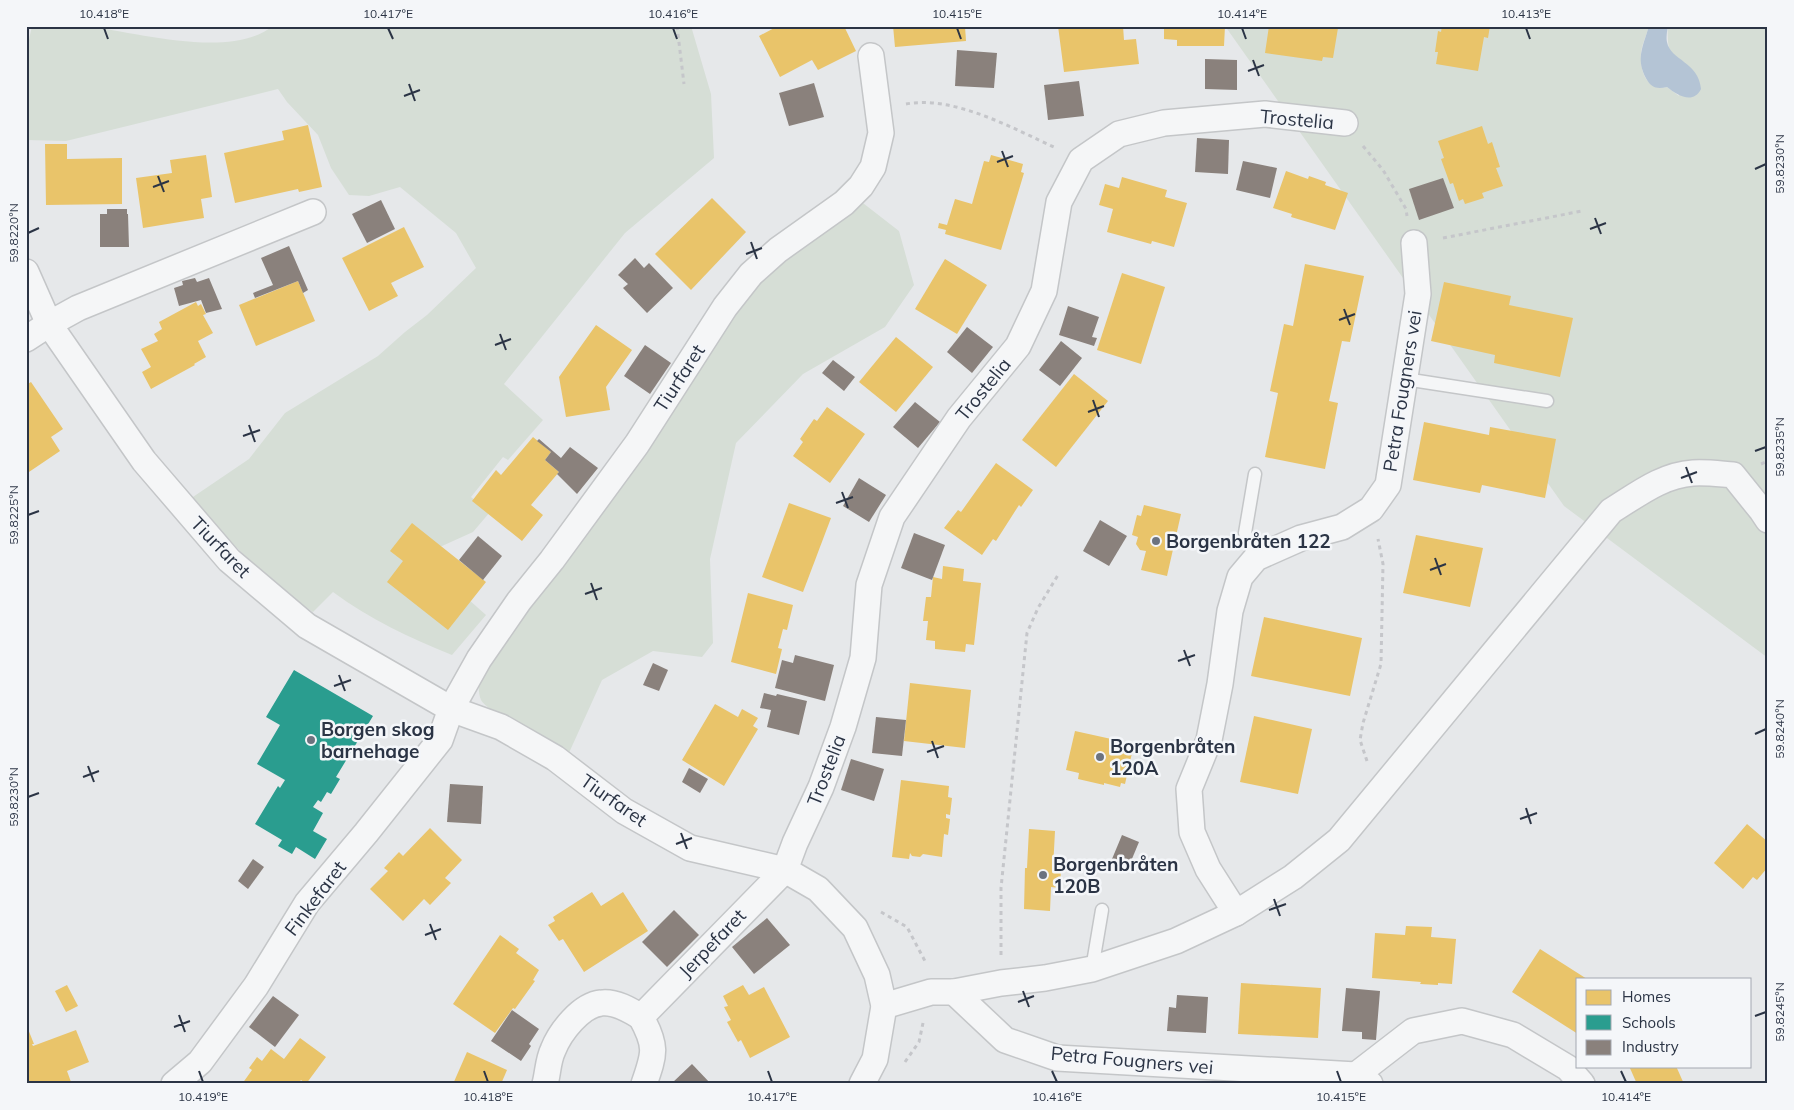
<svg xmlns="http://www.w3.org/2000/svg" width="1794" height="1110" viewBox="0 0 1794 1110" font-family="Mulish,sans-serif">
	<style>
		.green { fill: #d6ded6 }
		.water { fill: #b4c4d5 }
		.homes { fill: #e9c46a }
		.schools { fill: #2a9d8f }
		.industry { fill: #8a817c }
		.lines { fill: none; stroke-linecap: round; stroke-linejoin: round }
		.service-casing { stroke: #c4c6c8; stroke-width: 15 }
		.minor-casing { stroke: #c4c6c8; stroke-width: 28 }
		.path { stroke: #c5c6ca; stroke-width: 3; stroke-dasharray: 4 4; stroke-linecap: butt }
		.service { stroke: #f5f6f7; stroke-width: 12 }
		.minor { stroke: #f5f6f7; stroke-width: 25 }
		.ticks { fill: none; stroke: #2b3445; stroke-width: 2 }
		.poi-dot { fill: #6c737f; stroke: #f4f6f9; stroke-width: 2 }
		.labels { text-anchor: middle; stroke-width: 5; stroke-linejoin: round; paint-order: stroke }
		.street-label { font-size: 19px; fill: #2b3445; stroke: #f4f6f9 }
		.poi-label { font-size: 19px; font-weight: bold; fill: #2b3445; stroke: #f4f6f9; text-anchor: start }
		.neatline { fill: none; stroke: #2b3445; stroke-width: 2 }
		.ticks-label { font-size: 12px; text-anchor: middle; fill: #2b3445 }
	</style>
	<rect width="100%" height="100%" fill="#e6e8ea"/>
	<g class="green">
		<path d="M32,26C50,26 68,25 86,26C136,32 230,60 273,26H691L711,94L714,158L625,233L504,384L543,420L508,460L503,457L471,497L490,512L473,532L431,551L468,599L486,615L452,655C410,638 369,619 333,592L313,612L281,590L236,547L190,499L249,459L285,413L378,356L405,332L427,315L476,268L456,233L400,187L369,196L349,195L331,168L318,135L287,102L278,89L66,141L26,140V53Z"/>
		<path d="M1225,26H1649C1647,34 1642,44 1641,53C1640,71 1646,91 1667,87L1679,96C1674,73 1666,49 1668,26H1768V658L1564,506Z"/>
		<path d="M859,200L899,231L914,285L885,327L803,374L736,443L710,559L713,643L702,657L653,651L602,680L568,755C552,746 487,712 481,700C478,693 479,683 478,676L750,289Z"/>
	</g>
	<path class="water" d="M1649,26H1668C1667,31 1666,38 1667,42C1670,60 1699,62 1701,89C1693,105 1677,95 1667,87C1657,89 1652,88 1647,80C1635,59 1643,47 1649,26Z"/>
	<g class="homes">
		<path d="M778,26H844L856,51L818,70L812,60L780,77L759,36Z"/>
		<path d="M893,26H965L966,41L895,47Z"/>
		<path d="M1058,26H1123L1124,40L1136,39L1139,64L1064,72Z"/>
		<path d="M1164,26H1225L1224,46H1177V40L1164,39Z"/>
		<path d="M1269,26H1327L1338,28L1333,58L1323,57L1322,61L1265,53Z"/>
		<path d="M1442,26H1490L1488,38L1484,37L1478,71L1436,64L1438,52H1435L1438,31L1441,32Z"/>
		<path d="M308,125L322,187L299,192L298,189L235,203L224,153L284,140L282,131Z"/>
		<path d="M1482,126L1488,144L1492,142L1500,167L1496,168L1503,186L1482,193L1484,198L1465,204L1463,199L1459,201L1453,183L1450,184L1441,159L1444,158L1438,141Z"/>
		<path d="M45,144H67V159L122,158V204L46,205Z"/>
		<path d="M206,155L212,197L201,199L204,218L143,228L136,178L172,173L170,160Z"/>
		<path d="M991,155L1023,164L1021,172L1024,173L1001,250L945,234L946,230L938,228L939,223L947,225L955,199L972,204L984,161L989,162Z"/>
		<path d="M1286,171L1308,179L1309,176L1326,182L1325,185L1348,193L1335,230L1291,217L1292,214L1273,208Z"/>
		<path d="M1122,177L1167,190L1165,197L1187,203L1174,247L1152,241L1151,244L1107,232L1113,209L1099,205L1105,184L1119,188Z"/>
		<path d="M712,198L746,232L691,290L655,254Z"/>
		<path d="M404,227L424,267L391,283L398,296L369,311L342,258Z"/>
		<path d="M945,259L987,285L957,334L915,309Z"/>
		<path d="M1305,264L1364,276L1350,342L1342,341L1329,401L1338,403L1325,469L1265,457L1278,393L1270,391L1284,324L1293,326Z"/>
		<path d="M1122,273L1165,287L1141,364L1097,350Z"/>
		<path d="M298,281L315,321L256,346L239,305Z"/>
		<path d="M1444,282L1511,296L1509,305L1573,318L1560,377L1494,363L1495,355L1431,341Z"/>
		<path d="M196,302L198,306L201,304L206,314L203,315L213,333L198,341L206,357L194,364L195,365L151,389L142,372L151,367L141,349L158,341L154,334L162,329L159,322Z"/>
		<path d="M596,325L632,350L606,387L610,410L566,417L559,377Z"/>
		<path d="M896,337L933,367L896,412L859,382Z"/>
		<path d="M1074,374L1108,401L1056,467L1022,440Z"/>
		<path d="M31,382L63,429L51,437L60,451L26,474V385Z"/>
		<path d="M827,407L865,434L830,483L793,456L803,442L800,439L814,419L817,421Z"/>
		<path d="M1424,422L1489,435L1490,427L1556,439L1545,498L1482,485L1480,493L1413,480Z"/>
		<path d="M533,437L551,452L545,460L559,472L531,505L543,515L522,541L472,501L496,470L501,475Z"/>
		<path d="M996,463L1033,490L1021,507L1019,505L996,541L993,539L982,555L944,528L958,510L961,512Z"/>
		<path d="M789,503L831,518L803,592L762,577Z"/>
		<path d="M1144,505L1181,514L1167,576L1141,570L1146,551L1140,550L1136,544L1138,537L1132,535L1137,515L1141,516Z"/>
		<path d="M412,523L486,582L448,630L387,582L403,561L390,551Z"/>
		<path d="M1416,535L1483,548L1470,607L1403,593Z"/>
		<path d="M943,566L964,569L963,581L981,583L974,645L966,644L965,652L935,649V641L926,640L928,621H923L926,597H931L933,577L942,579Z"/>
		<path d="M748,593L793,605L787,630L783,629L778,648L782,649L776,674L731,662Z"/>
		<path d="M1264,617L1362,638L1350,696L1251,676Z"/>
		<path d="M910,683L971,690L965,748L904,741Z"/>
		<path d="M715,704L738,717L742,709L758,718L753,726L758,729L724,786L682,760Z"/>
		<path d="M1254,716L1312,729L1298,794L1240,782Z"/>
		<path d="M1075,731L1134,744L1125,784L1121,783L1120,787L1104,783V785L1078,779L1079,773L1066,770Z"/>
		<path d="M901,780L949,786L948,797L952,798L950,815L946,814V818L950,819L948,835L944,834L942,857L923,854L920,857L912,856L910,853L909,859L892,857Z"/>
		<path d="M1747,824L1768,842V860L1765,863L1768,867L1757,880L1753,877L1743,889L1714,863Z"/>
		<path d="M430,828L462,860L445,878L451,883L430,905L424,899L403,921L370,889L388,871L384,868L399,852L403,856Z"/>
		<path d="M1029,829L1055,831L1053,869H1061L1060,888L1051,887L1050,911L1024,909L1025,868H1027Z"/>
		<path d="M592,892L601,906L623,892L648,931L584,972L563,939L559,941L548,925L555,921L553,917Z"/>
		<path d="M1406,926L1432,927L1431,937L1456,939L1452,984L1438,983V985L1420,984L1421,982L1372,978L1375,933L1405,935Z"/>
		<path d="M500,935L519,949L516,953L539,970L533,980L535,981L515,1009L513,1008L495,1033L453,1004Z"/>
		<path d="M1540,949L1587,979H1578V1034L1512,992Z"/>
		<path d="M1241,983L1321,988L1318,1038L1238,1034Z"/>
		<path d="M67,985L78,1006L66,1012L55,991Z"/>
		<path d="M743,985L749,995L764,987L790,1037L750,1058L741,1040L738,1042L727,1022L731,1020L724,1007L728,1006L723,996Z"/>
		<path d="M26,1024L34,1044H32L33,1046L76,1030L89,1062L67,1071L71,1082L67,1084H26Z"/>
		<path d="M300,1038L326,1057L306,1084L301,1080L298,1084H242L252,1070L249,1068L257,1057L262,1061L271,1049L284,1059Z"/>
		<path d="M467,1052L507,1070L501,1084H453Z"/>
		<path d="M1629,1066H1676L1684,1084H1637Z"/>
	</g>
	<path class="schools" d="M294,670L373,716L336,777L340,779L331,794L327,792L321,802L318,800L313,807L323,813L313,831L327,839L315,859L296,847L292,854L278,846L282,840L255,824L278,786L280,788L285,780L257,764L280,725L266,717Z"/>
	<g class="industry">
		<path d="M957,50L997,53L994,88L955,86Z"/>
		<path d="M1205,59L1237,60V90L1205,89Z"/>
		<path d="M1079,81L1084,116L1048,120L1044,85Z"/>
		<path d="M814,83L824,117L789,126L779,93Z"/>
		<path d="M1197,138L1229,140L1228,174L1195,172Z"/>
		<path d="M1243,161L1277,168L1270,198L1236,190Z"/>
		<path d="M1443,178L1454,208L1419,220L1409,189Z"/>
		<path d="M381,200L395,229L367,243L352,214Z"/>
		<path d="M107,209H127V214H128L129,247H100V214H107Z"/>
		<path d="M289,246L308,290L303,293L298,281L255,298L253,293L273,285L261,258Z"/>
		<path d="M635,258L644,268L649,263L673,288L647,313L623,288L628,284L618,275Z"/>
		<path d="M195,278L197,282L209,278L222,309L206,313L201,300L179,306L174,288L183,285L182,281Z"/>
		<path d="M1068,306L1099,317L1092,337L1097,338L1094,346L1059,335Z"/>
		<path d="M967,327L993,347L972,373L947,352Z"/>
		<path d="M1061,341L1082,358L1060,386L1039,370Z"/>
		<path d="M645,345L671,363L650,394L624,376Z"/>
		<path d="M833,360L855,377L844,391L822,373Z"/>
		<path d="M915,402L940,422L918,448L893,427Z"/>
		<path d="M539,439L561,458L570,447L598,468L577,494L557,474L559,472L545,460L551,452L537,441Z"/>
		<path d="M859,478L886,495L869,522L843,506Z"/>
		<path d="M1100,520L1127,536L1109,566L1083,551Z"/>
		<path d="M914,533L945,545L932,580L901,568Z"/>
		<path d="M478,536L502,556L483,580L459,560Z"/>
		<path d="M795,655L834,665L825,701L775,688L782,660L793,663Z"/>
		<path d="M653,663L668,670L659,691L643,685Z"/>
		<path d="M764,693L776,696L777,694L807,701L799,735L767,727L771,710L760,708Z"/>
		<path d="M876,717L906,720L902,756L872,753Z"/>
		<path d="M851,759L884,769L874,801L841,790Z"/>
		<path d="M689,768L708,779L700,793L682,782Z"/>
		<path d="M450,784L483,786L481,824L447,822Z"/>
		<path d="M1122,835L1139,842L1129,866L1112,859Z"/>
		<path d="M253,859L264,867L248,889L238,881Z"/>
		<path d="M674,910L699,935L667,967L642,942Z"/>
		<path d="M767,918L790,945L754,974L732,947Z"/>
		<path d="M1346,988L1380,991L1376,1040L1362,1039V1032L1342,1031Z"/>
		<path d="M1177,995L1208,997L1206,1033L1167,1031L1169,1007L1176,1008Z"/>
		<path d="M273,996L299,1015L275,1047L249,1027Z"/>
		<path d="M512,1010L539,1029L529,1044L531,1046L521,1061L491,1041Z"/>
		<path d="M692,1064L711,1084H671Z"/>
	</g>
	<g class="lines">
		<defs>
			<g id="service">
				<path d="M1405,379L1547,401"/>
				<path d="M1255,474L1245,533L1256,558"/>
				<path d="M1092,969L1102,910"/>
			</g>
			<g id="minor">
				<path d="M26,272L49,324L144,461L229,560L307,626L451,709L501,727L555,758L624,811L690,848L785,870L818,889L855,928L877,975L884,1006L875,1059L862,1084"/>
				<path d="M26,339L49,324L78,308L313,212"/>
				<path d="M1236,913L1208,869L1192,832L1189,789L1209,740L1220,684L1230,611L1240,577L1256,558L1301,538L1342,527L1371,509L1388,485L1418,294L1414,243"/>
				<path d="M954,992L1005,1040L1057,1058L1356,1075L1370,1084"/>
				<path d="M884,1006L931,992H954L1001,983L1045,978L1092,969L1176,941L1236,913L1293,877L1339,840L1611,511C1637,495 1662,475 1693,473C1706,472 1720,474 1733,475L1762,511L1768,520"/>
				<path d="M1356,1075L1413,1031L1462,1021L1513,1035L1568,1068L1582,1084"/>
				<path d="M174,1084L200,1062L256,986L307,903L366,833L440,740L451,709L479,659L519,601L552,560L637,444L725,307L751,274L778,250L844,203L861,186L873,167L881,133L871,56"/>
				<path d="M545,1084C548,1073 548,1060 553,1050C560,1032 581,1005 601,1003C615,1001 630,1010 641,1017"/>
				<path d="M644,1084C655,1053 657,1046 641,1017L785,870L795,843L821,787L843,727L863,658L869,585L892,517L959,418L1018,346L1044,291L1059,202L1081,160L1119,134L1164,123L1265,114L1345,123"/>
			</g>
		</defs>
		<use href="#service" class="service-casing"/>
		<use href="#minor" class="minor-casing"/>
		<g class="path">
			<path d="M677,26L684,84"/>
			<path d="M906,104C954,95 1014,129 1056,148"/>
			<path d="M1363,146L1383,170L1406,209L1407,216"/>
			<path d="M1443,238L1582,211"/>
			<path d="M1761,464L1768,461"/>
			<path d="M1367,761L1360,740L1363,723L1381,664L1383,564L1378,539"/>
			<path d="M881,912L907,927L926,963"/>
			<path d="M1001,955V888L1027,633L1038,608L1058,575"/>
			<path d="M905,1062L919,1042L923,1023"/>
		</g>
		<use href="#service" class="service"/>
		<use href="#minor" class="minor"/>
	</g>
	<path class="ticks" d="M104,28L108,39M388,28L393,39M673,28L677,39M957,28L961,39M1242,28L1246,39M1526,28L1530,39M1253,60L1259,76M1248,71L1264,65M409,84L415,101M404,96L420,90M1002,151L1008,167M997,162L1013,156M1755,169L1766,164M158,176L164,192M153,187L169,181M1595,218L1601,234M1590,229L1606,223M28,233L39,228M751,242L757,259M746,254L762,248M1344,309L1350,325M1339,320L1355,314M500,334L506,350M495,345L511,339M1093,400L1099,417M1088,412L1104,406M249,425L255,442M243,436L260,430M1755,451L1766,447M1686,467L1692,483M1681,478L1697,472M842,492L848,508M836,503L853,497M28,515L39,511M1435,558L1441,575M1430,570L1446,564M591,583L597,600M585,594L602,588M1184,650L1190,666M1178,661L1195,655M339,675L345,691M334,686L351,680M1755,734L1766,729M932,741L938,758M927,752L944,746M88,766L94,782M83,777L99,771M28,797L39,793M1526,808L1531,824M1520,819L1537,813M681,833L687,849M676,844L692,838M1274,899L1280,916M1269,910L1286,904M430,924L436,940M425,935L441,929M1023,991L1029,1007M1018,1002L1034,996M179,1015L185,1032M1755,1016L1766,1012M174,1027L190,1021M199,1071L203,1082M484,1071L488,1082M768,1071L772,1082M1052,1071L1057,1082M1337,1071L1341,1082M1621,1071L1626,1082"/>
	<g class="poi-dot">
		<circle cx="1156" cy="541" r="5"/>
		<circle cx="311" cy="740" r="5"/>
		<circle cx="1100" cy="757" r="5"/>
		<circle cx="1043" cy="875" r="5"/>
	</g>
	<g class="labels">
		<g class="street-label">
			<text transform="translate(1297 119) rotate(5)" y="7">Trostelia</text>
			<text transform="translate(679 378) rotate(-57)" y="7">Tiurfaret</text>
			<text transform="translate(983 389) rotate(-51)" y="7">Trostelia</text>
			<text transform="translate(1402 391) rotate(-81)" y="7">Petra Fougners vei</text>
			<text transform="translate(221 547) rotate(46)" y="7">Tiurfaret</text>
			<text transform="translate(826 770) rotate(-69)" y="7">Trostelia</text>
			<text transform="translate(614 800) rotate(35)" y="7">Tiurfaret</text>
			<text transform="translate(315 898) rotate(-53)" y="7">Finkefaret</text>
			<text transform="translate(712 943) rotate(-46)" y="7">Jerpefaret</text>
			<text transform="translate(1132 1060) rotate(5)" y="7">Petra Fougners vei</text>
		</g>
		<g class="poi-label">
			<text x="1166" y="548">Borgenbråten 122</text>
			<text x="321" y="736">Borgen skog<tspan x="321" dy="22">barnehage</tspan></text>
			<text x="1110" y="753">Borgenbråten<tspan x="1110" dy="22">120A</tspan></text>
			<text x="1053" y="871">Borgenbråten<tspan x="1053" dy="22">120B</tspan></text>
		</g>
	</g>
	<rect width="1794" height="1110" fill="none" stroke="#f4f6f9" stroke-width="55"/>
	<rect x="1576" y="978" width="175" height="90" fill="#f4f6f9" stroke="#a4a8b1"/>
	<rect x="1586" y="990" width="25" height="15" fill="#e9c46a" stroke="#a4a8b1"/>
	<text x="1622" y="1002" font-size="15" fill="#2b3445">Homes</text>
	<rect x="1586" y="1015" width="25" height="15" fill="#2a9d8f" stroke="#a4a8b1"/>
	<text x="1622" y="1028" font-size="15" fill="#2b3445">Schools</text>
	<rect x="1586" y="1040" width="25" height="15" fill="#8a817c" stroke="#a4a8b1"/>
	<text x="1622" y="1052" font-size="15" fill="#2b3445">Industry</text>
	<rect x="28" y="28" width="1738" height="1054" class="neatline"/>
	<g class="ticks-label">
		<text x="104" y="18">10.418°E</text>
		<text x="388" y="18">10.417°E</text>
		<text x="673" y="18">10.416°E</text>
		<text x="957" y="18">10.415°E</text>
		<text x="1242" y="18">10.414°E</text>
		<text x="1526" y="18">10.413°E</text>
		<text transform="translate(1780 164) rotate(-90)" y="4">59.8230°N</text>
		<text transform="translate(14 233) rotate(-90)" y="4">59.8220°N</text>
		<text transform="translate(1780 447) rotate(-90)" y="4">59.8235°N</text>
		<text transform="translate(14 515) rotate(-90)" y="4">59.8225°N</text>
		<text transform="translate(1780 729) rotate(-90)" y="4">59.8240°N</text>
		<text transform="translate(14 797) rotate(-90)" y="4">59.8230°N</text>
		<text transform="translate(1780 1012) rotate(-90)" y="4">59.8245°N</text>
		<text x="203" y="1101">10.419°E</text>
		<text x="488" y="1101">10.418°E</text>
		<text x="772" y="1101">10.417°E</text>
		<text x="1057" y="1101">10.416°E</text>
		<text x="1341" y="1101">10.415°E</text>
		<text x="1626" y="1101">10.414°E</text>
	</g>
</svg>
